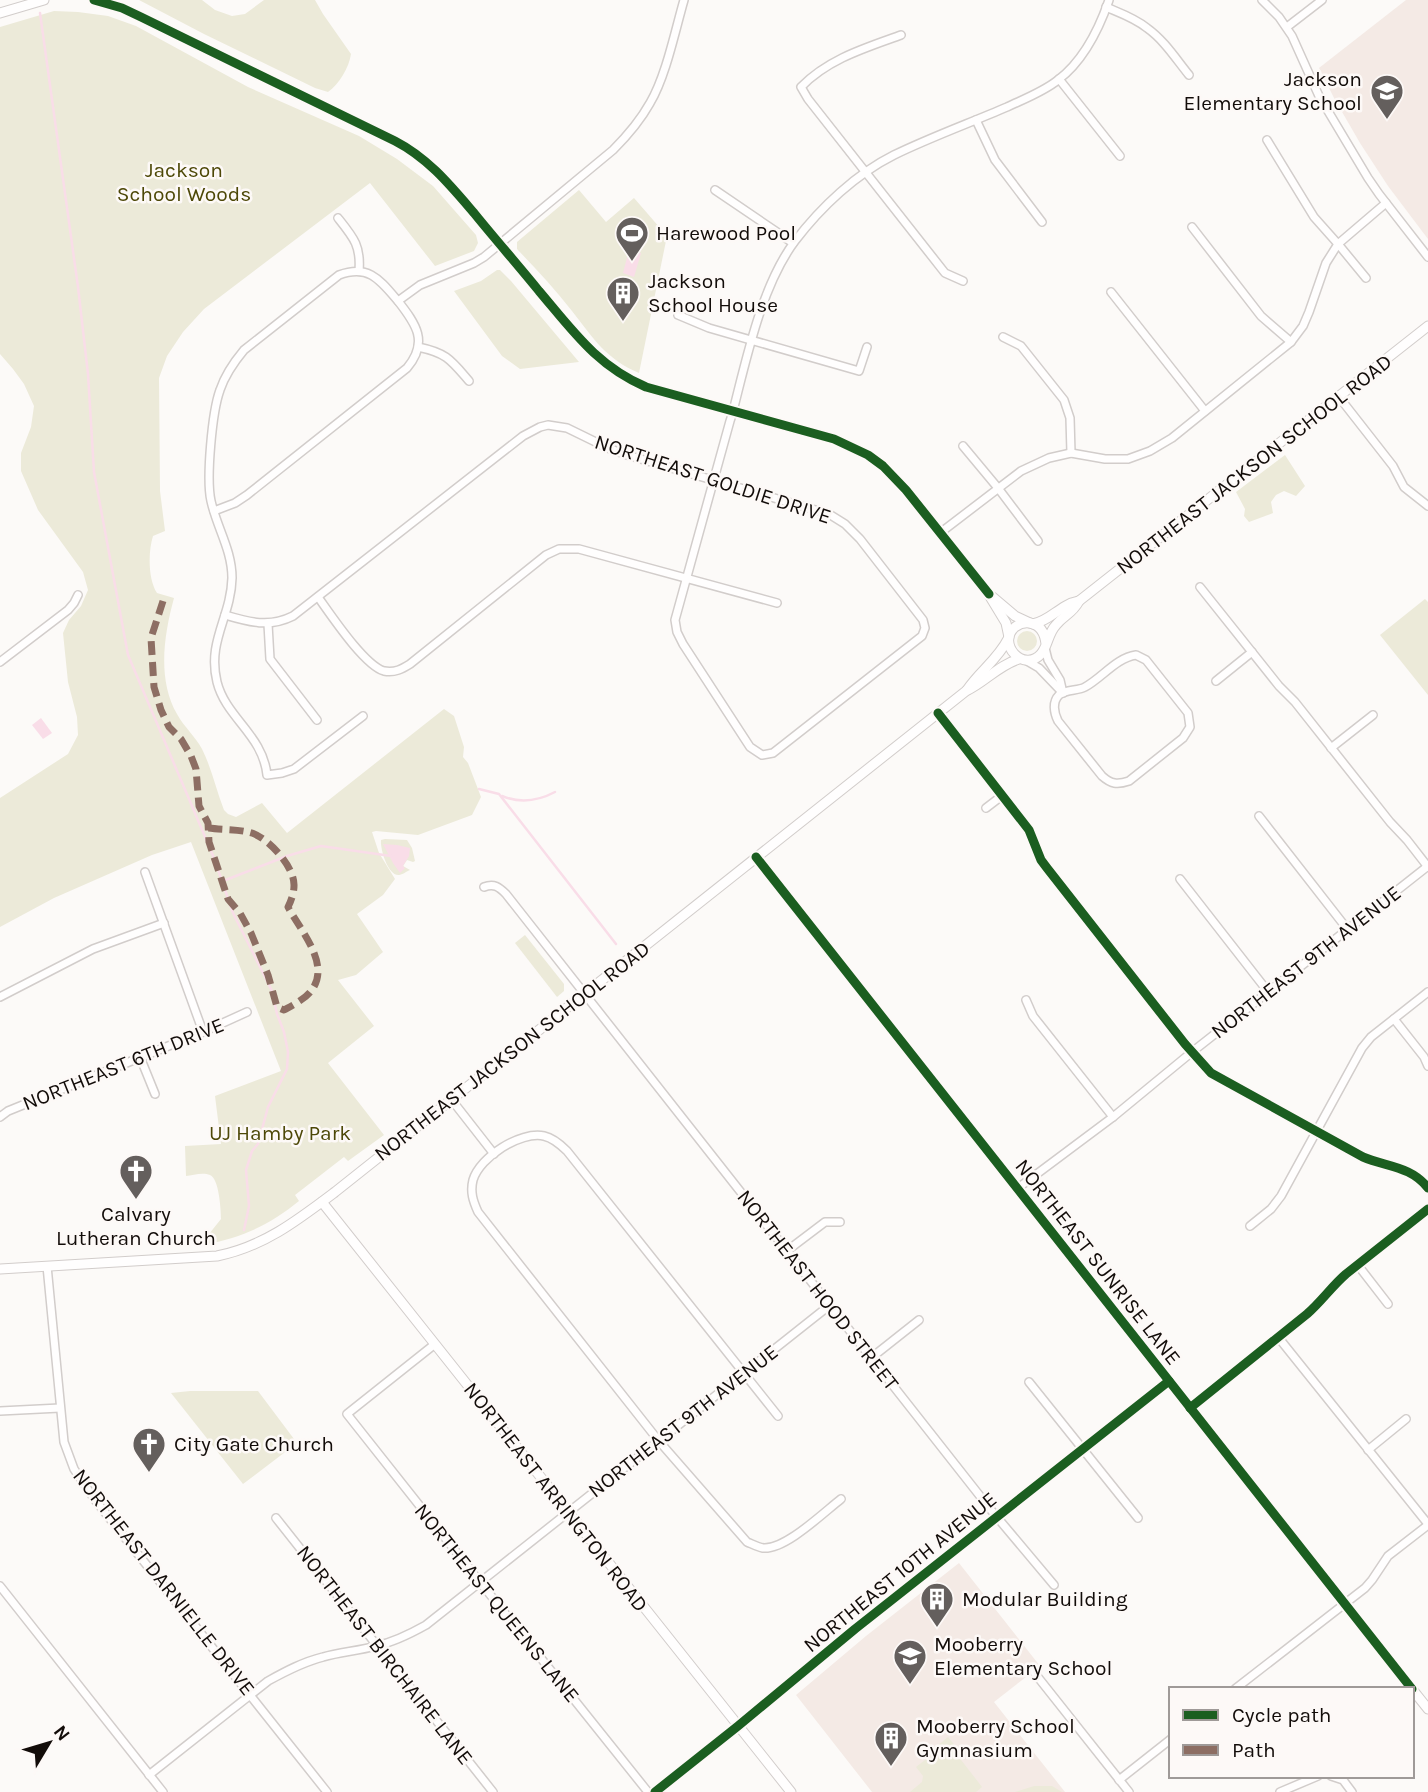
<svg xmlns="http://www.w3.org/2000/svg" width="1428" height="1792" viewBox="0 0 1428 1792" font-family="Karla,sans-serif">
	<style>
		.built { fill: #f4eae5 }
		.green { fill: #ecead9 }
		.water { fill: #f9dde8 }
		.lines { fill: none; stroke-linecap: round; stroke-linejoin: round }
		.stream { stroke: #f9dde8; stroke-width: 2.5 }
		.minor-casing { stroke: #d2cdcb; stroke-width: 10 }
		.tertiary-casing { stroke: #d2cdcb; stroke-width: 11 }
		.minor { stroke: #fffefe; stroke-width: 7 }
		.tertiary { stroke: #fffefe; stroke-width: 9 }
		.quiet { stroke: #8d6e63; stroke-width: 7; stroke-dasharray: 14 7; stroke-linecap: butt }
		.cycleway-casing { stroke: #fdf9f7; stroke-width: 13 }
		.cycleway { stroke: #1b5e20; stroke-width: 9 }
		.labels { text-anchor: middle; stroke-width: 5; stroke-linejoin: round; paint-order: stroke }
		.poi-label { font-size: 21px; fill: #120c09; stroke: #fdf9f7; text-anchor: start }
		.park-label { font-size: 21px; fill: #4d4807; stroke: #fdf9f7 }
		.street-label { font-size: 21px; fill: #120c09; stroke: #fdf9f7 }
	</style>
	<rect width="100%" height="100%" fill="#fcfaf8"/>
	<g class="built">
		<path d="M1406,0H1428V239L1388,186L1360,143L1334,98L1319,68Z"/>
		<path d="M959,1563L1040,1666L994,1702L1065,1792H872L796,1695L866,1636Z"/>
	</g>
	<g class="green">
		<path d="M139,0H202L215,10L232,16L245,14L264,0H315L323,14L351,54C349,68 339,84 328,92L315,88L204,34Z"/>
		<path d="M54,11L78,12L108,16L136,26L248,87L359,136L397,159L433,186L476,235L478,243L474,251L435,266L370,183L204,309L183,332L167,356L159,378L160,491L165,531L153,536C148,552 148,579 157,593L174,598C164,635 157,679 177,714C184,727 195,736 202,749C212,769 216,790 224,810L228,814L236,817L262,803L287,833L444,709L454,716L464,747L463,757L468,763L481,797L472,815L418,835L376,831L372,832L379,853L395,879L383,895L357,914L383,952L356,975L338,980L374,1026L328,1063L384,1135L348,1161L344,1157L295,1195L299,1201C271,1224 242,1238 206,1244H201L221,1219C221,1210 219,1178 210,1175C203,1172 193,1175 186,1176L185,1146L221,1144L215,1096L281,1071L191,842L152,855L54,898L0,927V798L68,754L78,735L77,717L68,682L63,633L69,620L81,606L88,590L83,572L38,510L21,471V453L31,427L34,406L24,384L13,369L0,354V27Z"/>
		<path d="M579,190L606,222L634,198L667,236L639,373C606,359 593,338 572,311C555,289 536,269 517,249V242Z"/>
		<path d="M497,270H500L511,281L579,362L520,369L502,356L454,291L481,281Z"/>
		<path d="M1285,455L1305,486L1296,496L1284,491L1276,495L1271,502L1273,513L1249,522L1244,516L1245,509L1236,492Z"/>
		<path d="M1425,599L1428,602V695L1380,635Z"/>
		<circle cx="1027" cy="641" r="10"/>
		<path d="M385,839L407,840L412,848L415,861L413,862L407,860L403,866L410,870C407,871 402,875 399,875C388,876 380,849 381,840Z"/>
		<path d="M525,935L564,984V991L557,997L515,943Z"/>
		<path d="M190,1391H258L297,1443L243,1484L171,1393Z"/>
		<path d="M948,1737L961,1753L958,1756L982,1787L976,1792H910L922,1782L923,1776L916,1767L934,1753L932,1750Z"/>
		<path d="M1034,1786H1052L1062,1792H1015Z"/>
	</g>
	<g class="water">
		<path d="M629,250L641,253L634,277L623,273Z"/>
		<path d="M41,718L52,733L43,739L32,725Z"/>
		<path d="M383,844L397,845L410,848L409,856L403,866L405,868L400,873L393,863Z"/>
	</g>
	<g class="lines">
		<g class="stream">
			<path d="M40,13L78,287L88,374L94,472L128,655L214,858L233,913L272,991L277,1014L284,1032L288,1052L287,1069L268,1107L258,1144L252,1151L246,1170L249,1206L244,1230"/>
			<path d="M479,789L499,794L616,944"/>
			<path d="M502,796C519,803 538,801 555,792"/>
			<path d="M223,881L287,856L321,846L391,856"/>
		</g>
		<defs>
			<g id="minor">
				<path d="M1262,0L1279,17L1292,36L1319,96L1368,178L1379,194L1428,257"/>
				<path d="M1106,7C1120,13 1135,18 1147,28C1164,40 1176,59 1189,75"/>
				<path d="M1287,27L1322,0"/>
				<path d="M901,35C865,48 828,59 801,87L808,99L945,273L963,281"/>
				<path d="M1059,79L1120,156"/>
				<path d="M976,120L995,160L1042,222"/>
				<path d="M1267,140L1314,217L1338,244L1366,278"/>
				<path d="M715,190L793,243"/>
				<path d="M338,218C354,238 361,246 359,271"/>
				<path d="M1192,227L1261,316L1291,342"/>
				<path d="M1111,292L1205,411"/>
				<path d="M678,315L709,328L859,371L867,347"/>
				<path d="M1003,337L1021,346L1064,400L1070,418L1071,453"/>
				<path d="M418,347C447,353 451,360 469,381"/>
				<path d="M1339,397L1393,466L1404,487L1428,506"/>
				<path d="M963,446L998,488L1038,541"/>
				<path d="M214,511L235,503L247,495L407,368C429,342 416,324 398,301"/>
				<path d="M940,533L1021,471L1049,458L1071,453L1105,459H1128L1150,451L1172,438L1291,342L1303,326L1309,312L1326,263L1338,244L1386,203"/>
				<path d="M1200,587L1279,686L1295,702L1390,822L1407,840L1428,867"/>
				<path d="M318,597C331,615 364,665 384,671C395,673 402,669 410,664L546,555L559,549H579L777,603"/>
				<path d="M225,615C249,622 269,628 293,616L523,436L540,427L548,425L567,428L608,448L627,455L829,514L845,524L860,539L923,620L925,628L922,636L773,753L762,755L750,747L683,644L677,632L675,620L730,421L732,415C746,361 761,286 795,241C821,207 856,174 894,155C931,137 970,123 1007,107C1024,99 1043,92 1058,80C1083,61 1099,29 1109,0"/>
				<path d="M268,624L270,659L317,720"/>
				<path d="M1045,648L1048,660L1060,680L1063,693"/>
				<path d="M1136,655L1146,660L1188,713L1190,727L1183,738L1129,781C1117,785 1111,784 1102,776L1058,721C1054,713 1052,702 1059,695C1066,689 1078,691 1085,687C1103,677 1116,658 1136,655Z"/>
				<path d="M1027,661L1039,668L1062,692"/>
				<path d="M0,662L68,610L74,603L78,595"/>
				<path d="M1216,681L1252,652"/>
				<path d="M938,713L1029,830L1041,860L1047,868L1185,1044L1211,1073L1363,1157C1387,1167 1411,1166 1428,1188"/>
				<path d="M363,716L294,769L282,773L267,775C263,735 226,718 217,682C207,641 231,617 232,578C232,550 217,528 211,501C206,479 212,412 220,390C225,375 234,362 244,350L339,275C369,264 380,280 398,301L420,285L474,263L484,257L613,150C627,136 640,121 650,103C666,76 675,31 684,0"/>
				<path d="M1331,748L1373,715"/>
				<path d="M986,808L1003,795"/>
				<path d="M1259,816L1348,930"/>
				<path d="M145,872L203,1032"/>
				<path d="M1180,879L1269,993"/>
				<path d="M484,887C494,883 499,887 506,894L991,1510L1054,1585"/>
				<path d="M0,997L93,949L164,923"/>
				<path d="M1026,1000L1033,1016L1113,1117"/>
				<path d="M1394,1019L1424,1057L1428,1066"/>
				<path d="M140,1057L155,1094"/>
				<path d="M451,1099L494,1154"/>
				<path d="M0,1117L8,1111L203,1032L247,1012"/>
				<path d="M1018,1188L1113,1117L1192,1052L1428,866"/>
				<path d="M1250,1226L1271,1209L1281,1196L1362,1048L1371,1037L1428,992"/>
				<path d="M788,1250L825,1222H840"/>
				<path d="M1357,1264L1388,1304"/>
				<path d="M47,1266L64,1442L74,1469L95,1500L327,1792"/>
				<path d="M1278,1337L1428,1524"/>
				<path d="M435,1344L347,1414L480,1582L648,1792"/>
				<path d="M871,1358L919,1320"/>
				<path d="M1029,1382L1138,1518"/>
				<path d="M1190,1408L1307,1314C1321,1302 1332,1286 1346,1274L1428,1209"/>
				<path d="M0,1411L60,1408"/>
				<path d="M778,1416L567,1151C560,1144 553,1138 544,1136C520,1131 480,1157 473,1180C470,1192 473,1201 478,1212L658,1440L747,1542C752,1544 758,1547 763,1548C785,1550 823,1513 841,1499"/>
				<path d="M1368,1450L1406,1419"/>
				<path d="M276,1518L493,1792"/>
				<path d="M0,1586L163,1792"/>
				<path d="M1033,1671L1129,1792"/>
				<path d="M1235,1689L1365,1588L1372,1580L1388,1556L1428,1525"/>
				<path d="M149,1775L268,1681C286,1671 303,1662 323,1657C340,1652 358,1651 376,1646C394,1642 410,1634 426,1625L830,1305"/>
				<path d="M1331,1776L1343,1780L1352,1792"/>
				<path d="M1119,1780L1171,1739"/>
				<path d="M655,1792L738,1726L855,1629L1169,1381"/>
				<path d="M1280,1792L1318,1776"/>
			</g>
			<g id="tertiary">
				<path d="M94,0L122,8L141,17L395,141C428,158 450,185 474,213C495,239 518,265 539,291C573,331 597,366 646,387L834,439L868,455L883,466L906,490L989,594L1015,616L1030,623"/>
				<path d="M0,13L44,0"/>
				<path d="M989,595L1006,623L1009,637"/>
				<path d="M1033,624C1052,620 1059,605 1079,601"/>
				<path d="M1046,644C1045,634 1041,625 1030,623C1025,622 1019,624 1015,627C996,644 1024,673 1041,654C1048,646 1048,633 1056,625C1064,615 1072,614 1079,601L1428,326"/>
				<path d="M967,690C980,671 998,659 1008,639"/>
				<path d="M756,857L1412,1689"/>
				<path d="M322,1202L791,1792"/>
				<path d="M0,1269L217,1256C263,1247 298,1220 335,1192L966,691C985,682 999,665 1019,659"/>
				<path d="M1412,1689L1428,1709"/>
			</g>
		</defs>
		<use href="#minor" class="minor-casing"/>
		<use href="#tertiary" class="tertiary-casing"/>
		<use href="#minor" class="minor"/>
		<use href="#tertiary" class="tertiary"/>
		<path class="quiet" d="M163,601L151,638L154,687L161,710L169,727L181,739L191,756L196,769L199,806L208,823L209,842L228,899L240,913L251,933L268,975L277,1007L284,1010C293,1005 305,999 311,991C332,965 300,930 288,907C291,901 294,893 294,886C295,867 269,839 252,833C239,829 222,830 208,828"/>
		<defs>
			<g id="cycleway">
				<path d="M94,0L122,8L141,17L395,141C428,158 450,185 474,213C495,239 518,265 539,291C573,331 597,366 646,387L834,439L868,455L883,466L906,490L989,594"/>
				<path d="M938,713L1029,830L1041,860L1047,868L1185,1044L1211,1073L1363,1157C1387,1167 1411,1166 1428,1188"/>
				<path d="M756,857L1412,1689"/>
				<path d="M1190,1408L1307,1314C1321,1302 1332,1286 1346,1274L1428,1209"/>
				<path d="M655,1792L738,1726L855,1629L1169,1381"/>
			</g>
		</defs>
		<use href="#cycleway" class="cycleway-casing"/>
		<use href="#cycleway" class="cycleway"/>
	</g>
	<defs>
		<symbol id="school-pin" viewBox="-11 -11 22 30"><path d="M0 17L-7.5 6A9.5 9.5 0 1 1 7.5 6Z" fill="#645f5d" stroke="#fdf9f7"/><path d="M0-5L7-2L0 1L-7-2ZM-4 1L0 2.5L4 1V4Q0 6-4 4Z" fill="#fff"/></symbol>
		<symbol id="stadium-pin" viewBox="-11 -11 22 30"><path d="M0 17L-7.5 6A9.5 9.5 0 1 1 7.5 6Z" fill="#645f5d" stroke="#fdf9f7"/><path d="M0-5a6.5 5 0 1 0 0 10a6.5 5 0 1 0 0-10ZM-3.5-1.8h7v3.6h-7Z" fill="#fff"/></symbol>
		<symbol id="building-pin" viewBox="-11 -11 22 30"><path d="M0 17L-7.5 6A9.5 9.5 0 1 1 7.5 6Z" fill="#645f5d" stroke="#fdf9f7"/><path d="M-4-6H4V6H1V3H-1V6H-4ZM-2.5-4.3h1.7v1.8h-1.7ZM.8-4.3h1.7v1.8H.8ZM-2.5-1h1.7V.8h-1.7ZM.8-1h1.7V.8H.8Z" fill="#fff"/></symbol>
		<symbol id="church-pin" viewBox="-11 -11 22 30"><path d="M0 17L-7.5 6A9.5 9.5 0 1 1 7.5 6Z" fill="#645f5d" stroke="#fdf9f7"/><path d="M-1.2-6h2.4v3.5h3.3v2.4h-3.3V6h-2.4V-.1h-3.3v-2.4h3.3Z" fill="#fff"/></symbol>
	</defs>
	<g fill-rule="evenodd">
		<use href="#school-pin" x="1368" y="72" width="38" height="52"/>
		<use href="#stadium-pin" x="613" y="214" width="38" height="52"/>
		<use href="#building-pin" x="604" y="274" width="38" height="52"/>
		<use href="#church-pin" x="117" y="1152" width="38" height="52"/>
		<use href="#church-pin" x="130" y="1425" width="38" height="52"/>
		<use href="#building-pin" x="918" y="1580" width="38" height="52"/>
		<use href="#school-pin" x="891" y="1637" width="38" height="52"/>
		<use href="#building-pin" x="872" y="1719" width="38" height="52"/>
	</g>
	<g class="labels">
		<g class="poi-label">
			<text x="1362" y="86" text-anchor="end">Jackson<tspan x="1362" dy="24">Elementary School</tspan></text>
			<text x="656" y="240">Harewood Pool</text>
			<text x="648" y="288">Jackson<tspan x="648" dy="24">School House</tspan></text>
			<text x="136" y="1221" text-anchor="middle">Calvary<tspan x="136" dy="24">Lutheran Church</tspan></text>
			<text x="174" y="1451">City Gate Church</text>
			<text x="962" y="1606">Modular Building</text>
			<text x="934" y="1651">Mooberry<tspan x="934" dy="24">Elementary School</tspan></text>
			<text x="916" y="1733">Mooberry School<tspan x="916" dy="24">Gymnasium</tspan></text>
		</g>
		<g class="park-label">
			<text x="184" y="177">Jackson<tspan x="184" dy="24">School Woods</tspan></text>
			<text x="280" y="1140">UJ Hamby Park</text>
		</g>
		<g class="street-label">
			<text transform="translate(1254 464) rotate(-38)" y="7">NORTHEAST JACKSON SCHOOL ROAD</text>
			<text transform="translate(713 479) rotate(18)" y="7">NORTHEAST GOLDIE DRIVE</text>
			<text transform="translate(1306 962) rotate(-38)" y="7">NORTHEAST 9TH AVENUE</text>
			<text transform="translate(512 1051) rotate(-38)" y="7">NORTHEAST JACKSON SCHOOL ROAD</text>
			<text transform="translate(123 1064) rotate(-22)" y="7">NORTHEAST 6TH DRIVE</text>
			<text transform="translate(1098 1262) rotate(52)" y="7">NORTHEAST SUNRISE LANE</text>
			<text transform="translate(818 1290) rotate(52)" y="7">NORTHEAST HOOD STREET</text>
			<text transform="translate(683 1421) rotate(-38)" y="7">NORTHEAST 9TH AVENUE</text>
			<text transform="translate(556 1497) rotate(52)" y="7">NORTHEAST ARRINGTON ROAD</text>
			<text transform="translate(900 1572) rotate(-39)" y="7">NORTHEAST 10TH AVENUE</text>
			<text transform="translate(164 1582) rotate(52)" y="7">NORTHEAST DARNIELLE DRIVE</text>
			<text transform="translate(497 1603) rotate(51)" y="7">NORTHEAST QUEENS LANE</text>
			<text transform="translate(385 1655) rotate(52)" y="7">NORTHEAST BIRCHAIRE LANE</text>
		</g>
	</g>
	<rect x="1169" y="1687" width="245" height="91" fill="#fdf9f7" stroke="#9f9a98" stroke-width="2"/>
	<rect x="1183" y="1710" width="35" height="10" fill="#1b5e20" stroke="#9f9a98" stroke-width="2"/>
	<text x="1232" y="1722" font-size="21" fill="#120c09">Cycle path</text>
	<rect x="1183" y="1745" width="35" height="10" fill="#8d6e63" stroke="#9f9a98" stroke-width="2"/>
	<text x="1232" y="1757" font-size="21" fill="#120c09">Path</text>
	<g transform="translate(49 1743) rotate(52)" stroke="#fdf9f7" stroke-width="5" paint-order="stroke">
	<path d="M0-5L12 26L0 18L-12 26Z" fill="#120c09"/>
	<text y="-10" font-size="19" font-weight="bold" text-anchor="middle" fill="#120c09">N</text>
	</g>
</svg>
